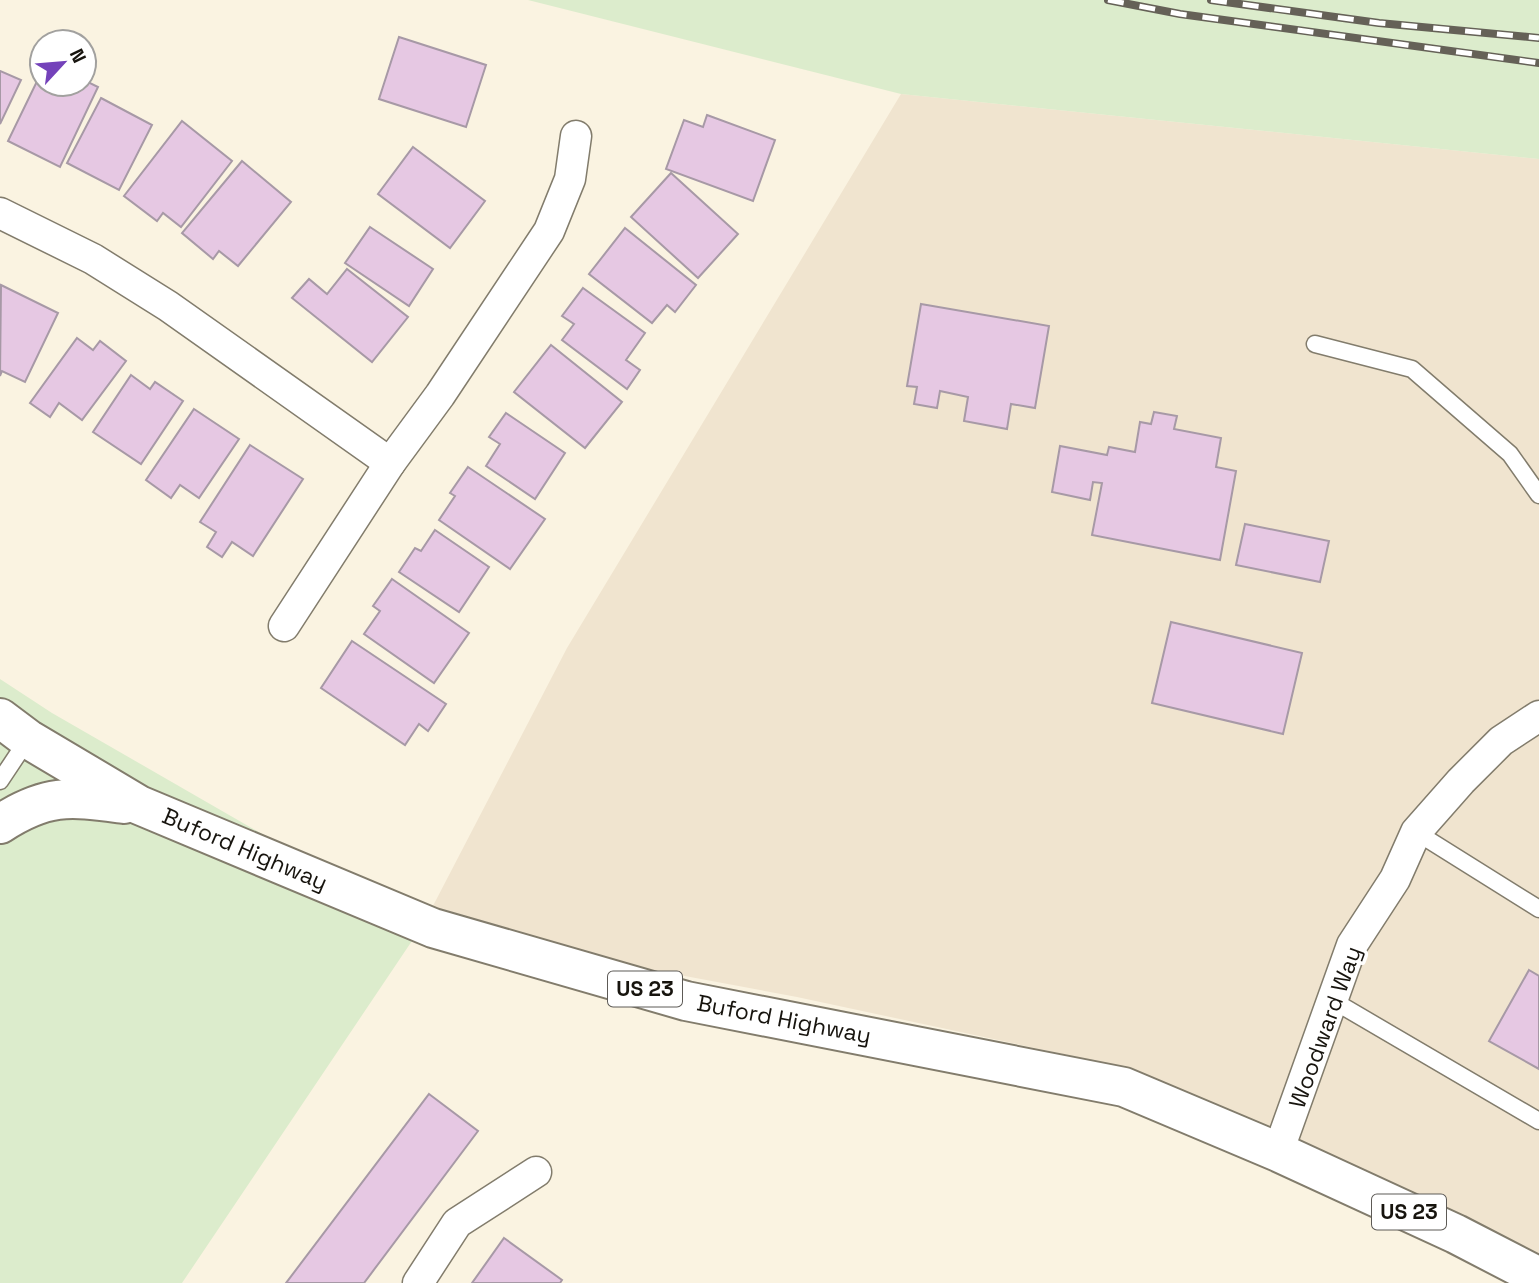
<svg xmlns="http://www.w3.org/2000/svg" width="1539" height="1283" viewBox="0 0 1539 1283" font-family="'Space Grotesk',sans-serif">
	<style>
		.industrial { fill: #f0e4cf }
		.green { fill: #dceccc }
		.building { fill: #e6c8e3; stroke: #a799a6; stroke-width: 2 }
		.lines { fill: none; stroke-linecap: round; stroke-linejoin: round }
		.lane-casing { stroke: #827c6c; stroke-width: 19 }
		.street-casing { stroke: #827c6c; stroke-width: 33 }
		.primary-casing { stroke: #827c6c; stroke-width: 42 }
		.lane { stroke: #fff; stroke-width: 16 }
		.street { stroke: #fff; stroke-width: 30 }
		.primary { stroke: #fff; stroke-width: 38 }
		.rail-casing { stroke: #656157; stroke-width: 8 }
		.rail { stroke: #fff; stroke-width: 5; stroke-dasharray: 16; stroke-linecap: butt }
		.labels { text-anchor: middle; stroke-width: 7; stroke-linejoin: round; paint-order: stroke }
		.shield { fill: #fff; stroke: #5d5a56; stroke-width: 2 }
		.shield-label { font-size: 21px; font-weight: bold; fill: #17140e }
		.street-label { font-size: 23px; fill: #17140e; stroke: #fff }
	</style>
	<rect width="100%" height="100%" fill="#faf3e1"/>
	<path class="industrial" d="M901,94L1539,159V1262L1300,1159L1105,1063L797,997L422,927L567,648Z"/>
	<g class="green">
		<path d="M528,0H1539V159L901,94Z"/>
		<path d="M0,679L52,713L422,926L182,1283H0Z"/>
	</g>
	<g class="building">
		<path d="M399,37L486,65L466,127L379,99Z"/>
		<path d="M0,71L21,80L0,124Z"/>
		<path d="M42,71V84H84V80L98,87L60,167L8,141Z"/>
		<path d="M101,98L152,125L119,190L67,163Z"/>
		<path d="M707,115L775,140L753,201L666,169L684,120L703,127Z"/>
		<path d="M182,121L232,161L181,227L163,213L157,221L124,196Z"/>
		<path d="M413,147L485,201L450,248L378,194Z"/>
		<path d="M242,161L291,202L238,266L219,251L213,259L182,233Z"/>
		<path d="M671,173L738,234L698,278L631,217Z"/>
		<path d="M370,227L433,269L409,306L345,263Z"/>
		<path d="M625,228L696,285L675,312L667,305L652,323L589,274Z"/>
		<path d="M347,269L408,317L372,362L292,298L309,279L327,294Z"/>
		<path d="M1,285L58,313L25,382L2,371L0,376Z"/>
		<path d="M583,288L645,333L626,360L640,370L627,389L562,340L574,324L562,316Z"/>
		<path d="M921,304L1049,326L1035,408L1011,404L1007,429L964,421L968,397L940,391L937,408L914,404L917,387L907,386Z"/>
		<path d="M77,338L93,350L100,341L126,361L82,420L59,403L50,417L30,403Z"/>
		<path d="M551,345L622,402L585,448L514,392Z"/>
		<path d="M131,375L150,389L155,382L183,401L141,464L93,432Z"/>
		<path d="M194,409L239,439L199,498L180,485L171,498L146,480Z"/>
		<path d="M1154,412L1177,416L1174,429L1221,438L1216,467L1236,471L1220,560L1092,535L1102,483L1093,482L1090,500L1052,492L1060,446L1107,455L1109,447L1135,452L1140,422L1151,424Z"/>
		<path d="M506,413L565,453L535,499L486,466L500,444L489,437Z"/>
		<path d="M250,445L303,479L253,556L232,542L222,557L207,547L216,532L200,522Z"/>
		<path d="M468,467L545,519L510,569L439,520L455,496L450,493Z"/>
		<path d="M1245,524L1329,541L1320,582L1236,565Z"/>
		<path d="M435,530L489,567L459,612L399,572L415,548L421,551Z"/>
		<path d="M392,579L469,633L434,683L364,634L380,611L373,606Z"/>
		<path d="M1171,622L1302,653L1283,734L1152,703Z"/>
		<path d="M352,641L446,704L428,731L419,724L405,745L321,688Z"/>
		<path d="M1529,970L1539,976V1069L1489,1041Z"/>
		<path d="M429,1094L478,1131L364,1283H286Z"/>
		<path d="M504,1238L562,1280L560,1283H472Z"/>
	</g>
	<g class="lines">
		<defs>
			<g id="lane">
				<path d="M1315,344L1412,369L1510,454L1539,495"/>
				<path d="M0,781L28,739"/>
				<path d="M1416,832L1539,909"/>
				<path d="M1332,1000L1539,1121"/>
			</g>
			<g id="street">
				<path d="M0,213L93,259L168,306L390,463"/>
				<path d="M284,626L390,463L440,395L549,231L570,179L576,136"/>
				<path d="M1278,1152L1352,945L1395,879L1416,832L1461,781L1501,741L1539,716"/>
				<path d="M418,1283L457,1223L536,1172"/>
			</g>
			<g id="primary">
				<path d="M0,718L28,739L139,805L433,928L686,1001L1124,1087L1278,1152L1456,1234L1539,1277"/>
				<path d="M0,824C48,793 70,797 124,804"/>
			</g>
		</defs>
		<use href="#lane" class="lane-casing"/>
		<use href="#street" class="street-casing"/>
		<use href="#primary" class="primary-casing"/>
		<use href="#lane" class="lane"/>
		<use href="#street" class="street"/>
		<use href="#primary" class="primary"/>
		<defs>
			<g id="rail">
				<path d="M1108,0L1180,14L1539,63"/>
				<path d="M1211,0L1379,23L1539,38"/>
			</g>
		</defs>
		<use href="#rail" class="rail-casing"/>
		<use href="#rail" class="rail"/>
	</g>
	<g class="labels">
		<g class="shield">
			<rect x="608" y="971.5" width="74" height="35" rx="5"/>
			<rect x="1372" y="1194.5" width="74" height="35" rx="5"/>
		</g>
		<g class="shield-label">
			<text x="645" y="996">US 23</text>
			<text x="1409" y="1219">US 23</text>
		</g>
		<g class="street-label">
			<text transform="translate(245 849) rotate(23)" y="8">Buford Highway</text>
			<text transform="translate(784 1019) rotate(11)" y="8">Buford Highway</text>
			<text transform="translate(1325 1027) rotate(-70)" y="8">Woodward Way</text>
		</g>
	</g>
	<g transform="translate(63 63) rotate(64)"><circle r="33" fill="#ffffff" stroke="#a2a19f" stroke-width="2"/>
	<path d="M0-5L12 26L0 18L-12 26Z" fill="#7442ba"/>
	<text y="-10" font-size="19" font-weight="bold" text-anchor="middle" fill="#17140e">N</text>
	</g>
</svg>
